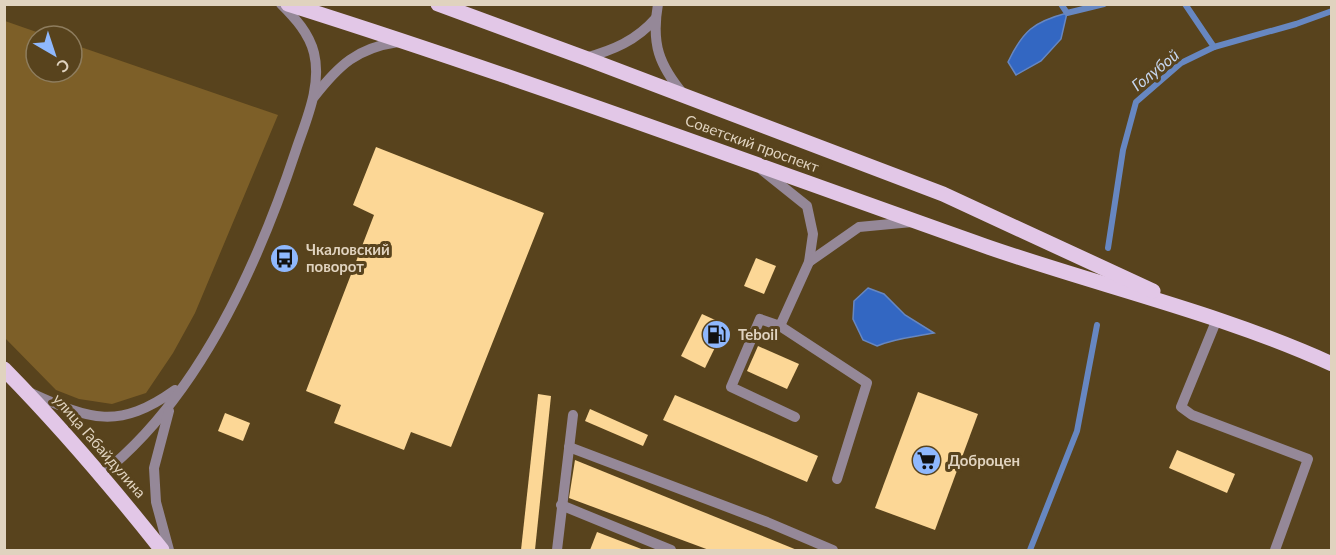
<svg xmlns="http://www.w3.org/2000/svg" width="1336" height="555" viewBox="0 0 1336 555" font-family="Lato,sans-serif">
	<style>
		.green { fill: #7d5f28 }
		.water { fill: #3367c2; stroke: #6787c1; stroke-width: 1.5 }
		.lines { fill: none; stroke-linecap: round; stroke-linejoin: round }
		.stream { stroke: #6787c1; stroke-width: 6 }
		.building { fill: #fcd796 }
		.minor { stroke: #958898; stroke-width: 10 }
		.major { stroke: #e2c7e7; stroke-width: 15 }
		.labels { text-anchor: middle; stroke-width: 6; stroke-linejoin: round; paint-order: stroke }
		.street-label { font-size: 15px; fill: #e0d3bf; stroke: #58431d }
		.poi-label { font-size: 15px; font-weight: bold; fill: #e0d3bf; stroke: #58431d; text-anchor: start }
		.water-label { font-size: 16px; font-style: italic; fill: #c6d5ed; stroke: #58431d }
	</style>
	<rect width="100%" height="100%" fill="#58431d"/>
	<path class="green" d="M5,21L48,36H36V72H72V44L278,115L195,313L173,353L146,393L112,404L79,399L56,390L5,338Z"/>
	<g class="water">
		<path d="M1067,13L1061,39L1041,61L1016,75L1008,62C1023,31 1033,22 1067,13Z"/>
		<path d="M868,288L884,294L905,315L934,333C914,337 895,338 877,346L863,340L853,319L854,301Z"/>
	</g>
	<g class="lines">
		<g class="stream">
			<path d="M1061,4L1067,13L1104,4"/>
			<path d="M1185,4L1214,47"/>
			<path d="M1108,248L1123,150L1136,102L1181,63L1214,47L1296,24L1332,11"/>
			<path d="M1030,550L1077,431L1097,325"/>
		</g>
	</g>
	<g class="building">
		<path d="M376,147L544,213L451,447L411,432L404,450L334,423L341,405L306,391L374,215L353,205Z"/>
		<path d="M756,258L776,266L764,294L744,286Z"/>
		<path d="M702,314L726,325L705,368L681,356Z"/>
		<path d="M758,346L799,364L787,389L747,371Z"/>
		<path d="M918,392L978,414L935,530L875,508Z"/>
		<path d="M538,394L551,396L535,550H521Z"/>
		<path d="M675,395L818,456L807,482L663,420Z"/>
		<path d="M590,409L648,435L643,446L585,421Z"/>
		<path d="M225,413L250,423L243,441L218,431Z"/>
		<path d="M1177,450L1235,474L1227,493L1169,468Z"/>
		<path d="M575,460L797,550H709L569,498Z"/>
		<path d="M597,532L644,550H590Z"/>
	</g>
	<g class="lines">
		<g class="minor">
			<path d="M658,4C651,44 659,65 684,95"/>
			<path d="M585,58C613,50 636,41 656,18"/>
			<path d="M314,97C339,65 357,48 398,42"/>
			<path d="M762,170L807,206L813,234L809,262L780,326L760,319L731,387L795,417"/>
			<path d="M809,262L859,227L912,222"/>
			<path d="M1217,319L1181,407L1192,415L1308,459L1275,550"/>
			<path d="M780,326L867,383L837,479"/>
			<path d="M31,393C90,420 119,430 175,390"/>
			<path d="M569,447L767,522L833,550"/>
			<path d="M102,474C198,398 258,265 296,150C306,120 322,86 314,53C309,33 295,18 281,4"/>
			<path d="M561,505L671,550"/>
			<path d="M169,550L156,502L154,468L169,411"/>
			<path d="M557,550L573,415"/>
		</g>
		<g class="major">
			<path d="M288,4C523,78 753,164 985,246C1100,286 1220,313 1332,364"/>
			<path d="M438,4L585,58L943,194L1153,291"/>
			<path d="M4,369C61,427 112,487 162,550"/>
		</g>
	</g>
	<defs>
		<symbol id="bus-disc" viewBox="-11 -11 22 22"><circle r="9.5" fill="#8fb8fd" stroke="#58431d"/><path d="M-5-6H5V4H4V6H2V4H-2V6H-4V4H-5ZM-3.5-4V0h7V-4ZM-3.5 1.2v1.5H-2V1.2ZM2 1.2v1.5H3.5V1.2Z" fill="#111"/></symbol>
		<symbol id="fuel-disc" viewBox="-11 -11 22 22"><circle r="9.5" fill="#8fb8fd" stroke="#58431d"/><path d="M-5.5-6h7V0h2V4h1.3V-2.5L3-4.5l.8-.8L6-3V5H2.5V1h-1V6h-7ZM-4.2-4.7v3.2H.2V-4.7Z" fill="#111"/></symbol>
		<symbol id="supermarket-disc" viewBox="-11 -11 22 22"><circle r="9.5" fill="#8fb8fd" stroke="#58431d"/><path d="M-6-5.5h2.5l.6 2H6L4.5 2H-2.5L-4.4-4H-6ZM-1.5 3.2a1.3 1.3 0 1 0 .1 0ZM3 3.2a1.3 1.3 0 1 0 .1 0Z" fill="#111"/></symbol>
	</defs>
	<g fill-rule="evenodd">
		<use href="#bus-disc" x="268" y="242" width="33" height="33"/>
		<use href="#fuel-disc" x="700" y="318" width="33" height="33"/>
		<use href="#supermarket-disc" x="910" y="444" width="33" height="33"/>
	</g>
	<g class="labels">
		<g class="street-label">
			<text transform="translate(752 144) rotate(20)" y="5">Советский проспект</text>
			<text transform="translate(99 446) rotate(49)" y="5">улица Габайдулина</text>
		</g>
		<g class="poi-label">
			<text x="306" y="255">Чкаловский<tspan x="306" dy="17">поворот</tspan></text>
			<text x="738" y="340">Teboil</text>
			<text x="948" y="466">Доброцен</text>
		</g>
		<g class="water-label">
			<text transform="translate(1155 70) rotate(-39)" y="6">Голубой</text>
		</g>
	</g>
	<rect width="1336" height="555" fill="none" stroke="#e0d3bf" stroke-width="12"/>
	<g transform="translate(54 54) rotate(141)"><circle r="28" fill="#58431d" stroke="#8e7d5e" stroke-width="1.5"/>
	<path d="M0-4.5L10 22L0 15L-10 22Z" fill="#8fb8fd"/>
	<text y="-9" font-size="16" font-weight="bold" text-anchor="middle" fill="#e0d3bf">С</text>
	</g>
</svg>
